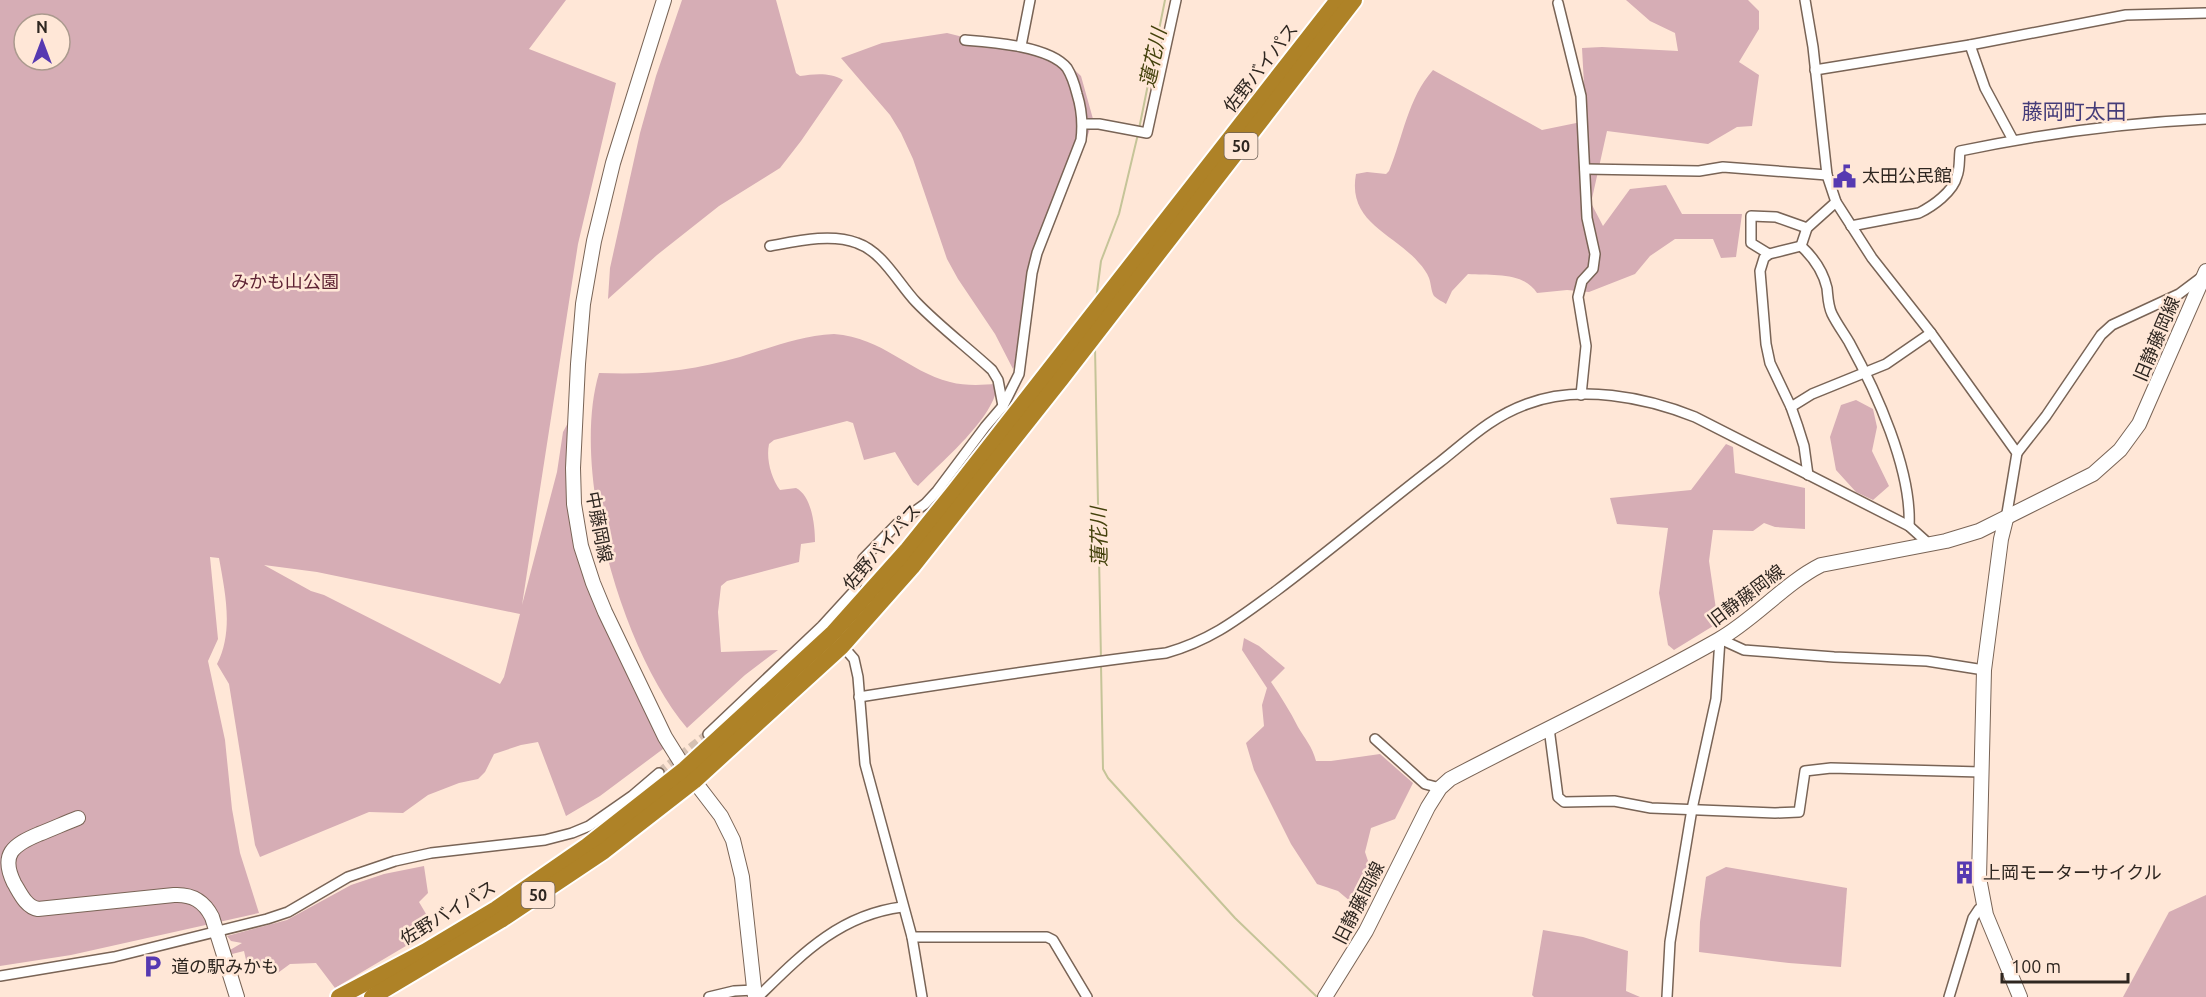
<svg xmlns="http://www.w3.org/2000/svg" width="2206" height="997" viewBox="0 0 2206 997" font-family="Ubuntu,'Noto Sans JP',sans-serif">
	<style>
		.green { fill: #d6adb5; fill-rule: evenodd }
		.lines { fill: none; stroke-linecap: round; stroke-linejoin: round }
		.stream { stroke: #c5c498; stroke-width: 2 }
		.street-tunnel { stroke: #d5c0b2; stroke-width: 9; stroke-dasharray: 9 4.5; stroke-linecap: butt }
		.street-casing { stroke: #796456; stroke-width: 12 }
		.secondary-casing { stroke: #796456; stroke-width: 16 }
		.highway-casing { stroke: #fff; stroke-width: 20 }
		.street { stroke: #fff; stroke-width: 9 }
		.secondary { stroke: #fff; stroke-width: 14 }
		.highway { stroke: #ae8227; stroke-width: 16 }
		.labels { text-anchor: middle; stroke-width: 5; stroke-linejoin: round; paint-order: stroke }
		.shield { fill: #ffe7d7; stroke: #6d6057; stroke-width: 1.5 }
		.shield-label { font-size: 16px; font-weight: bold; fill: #2e2620 }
		.street-label { font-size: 18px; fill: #2e2620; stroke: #ffe7d7 }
		.poi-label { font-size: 18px; fill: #2e2620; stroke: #ffe7d7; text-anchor: start }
		.park-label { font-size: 18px; fill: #5f2334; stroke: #ffe7d7 }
		.water-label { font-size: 20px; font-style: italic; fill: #44420c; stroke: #ffe7d7 }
		.quarter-label { font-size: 21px; fill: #453c79; stroke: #ffe7d7 }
	</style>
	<rect width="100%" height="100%" fill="#ffe7d7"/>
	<g class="green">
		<path d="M0,0H566L529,49L616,83L578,244L522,605L557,472L563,432L570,419L567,437L568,475L592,598L634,690L667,746L600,796L566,816L538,742L521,745L494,754L485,772L478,779L459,783L428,795L403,813L369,812L260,857L255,845L229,684L217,664C234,631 225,592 219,558L210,557L218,639L208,661L225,740L232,809L240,853L259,913L71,955L0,966ZM24,24H60V60H24ZM264,565L317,572L520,614L504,677L500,684L324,595L311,591Z"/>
		<path d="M682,0H776L796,73L800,76C814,74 830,72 843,80L801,141L780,168L719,206L657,255L608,299L610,268L640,133L656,76Z"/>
		<path d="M1626,0H1748L1759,11V29L1739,62L1759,75L1752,126L1737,127L1708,144L1607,131L1591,203L1603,226L1630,189L1666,185L1682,214H1742L1736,257L1721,258L1713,239H1675L1650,256L1635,274L1589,292L1567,290L1537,293C1523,271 1492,276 1468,274L1452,291L1446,304C1443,302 1437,299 1434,296C1431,291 1431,283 1429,278C1427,273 1423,267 1419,263C1394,233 1347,223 1356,174L1367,172L1386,174L1389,171C1403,137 1408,98 1433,70L1542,130L1586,121L1582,48L1602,47L1678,51L1675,33L1650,21Z"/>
		<path d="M947,33L1067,63L1081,76L1093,119L1087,138L1067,181L1043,244L1038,264L1028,334L1013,369L995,334L958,279L947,259L913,159L901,133L890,115L841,58L882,43Z"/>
		<path d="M834,334C884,338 907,371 950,382C965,386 981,385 997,384C997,416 940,463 918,486L913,482L895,452L864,460L853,423L847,421L774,440L769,444C766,459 771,478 780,490L796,488C812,496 815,526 815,542L801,544L799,562L727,581L721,586L718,612L721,652L778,650L745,675L687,728C622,651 570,471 599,373C650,375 691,371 740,357C773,347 799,336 834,334Z"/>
		<path d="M1856,400L1873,409L1877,427L1872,451L1889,486L1873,500L1856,492L1836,470L1830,437L1841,405Z"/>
		<path d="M1726,444L1733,447L1735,473L1805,488V529L1775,527L1764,523L1753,531L1713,530L1709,561L1718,623L1674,650L1668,645L1659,593L1668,528L1617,524L1610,498L1691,490Z"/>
		<path d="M1244,638L1259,646L1285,668L1271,682C1281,697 1290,711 1298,727C1305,739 1312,746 1316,761H1331L1380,754L1413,783L1395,819L1371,828L1365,852L1376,885L1363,912L1338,891L1317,884L1291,844L1254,770L1246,743L1264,726L1262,705L1267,688L1242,650Z"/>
		<path d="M424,866L428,893L419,902L432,924L416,940L335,988L316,963L290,964L275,975L264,967L249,973L244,951L232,954L230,950L242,943L231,941L227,936L287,920L351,885L384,874Z"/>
		<path d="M1726,867L1847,888L1841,967L1789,963L1699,952L1700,922L1706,877Z"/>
		<path d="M2206,895V997H2123L2169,912Z"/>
		<path d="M1543,930L1583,937L1628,951L1626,991L1640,997H1534L1532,995Z"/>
	</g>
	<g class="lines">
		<g class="stream">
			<path d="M1139,129L1165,0"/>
			<path d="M1096,300L1101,261L1119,214L1138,134"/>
			<path d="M1095,347L1101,660"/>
			<path d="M1101,665L1103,769L1108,778L1235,918L1317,997"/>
		</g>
		<path class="street-tunnel" d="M659,773L708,734"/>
		<defs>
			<g id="street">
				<path d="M1805,0L1813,47L1827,175L1836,202L1872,258L1931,333L2017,453L2006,519"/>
				<path d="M1558,3L1581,96L1587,218L1595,254L1593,269L1582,281L1578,297L1586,346L1581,395"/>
				<path d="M1970,45L1985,88L2013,140"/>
				<path d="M1021,46L1030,0"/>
				<path d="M1815,70L1970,45L2126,15L2206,13"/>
				<path d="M1083,124H1099L1147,133L1176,0"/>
				<path d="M1585,169L1699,171L1723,167L1827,175"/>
				<path d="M1851,226L1919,213C1933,206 1953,192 1957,176C1960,169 1959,159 1960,151C2041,134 2123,123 2206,119"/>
				<path d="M1807,228L1801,246C1813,257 1823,271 1827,288C1828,297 1828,306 1832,314C1837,324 1843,332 1849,342C1876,391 1912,470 1909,526"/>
				<path d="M770,246C797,241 831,233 857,243C883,252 898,283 916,302C939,326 967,347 992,370L998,380L1003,406"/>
				<path d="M1801,246L1769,254L1764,258L1760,271L1766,344L1770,363L1791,407L1798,427L1804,446L1808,475"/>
				<path d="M1769,254L1751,243V216L1776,217L1807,228L1836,202"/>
				<path d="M1791,407L1812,394L1886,364L1931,333"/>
				<path d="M2017,453L2046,416L2101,335L2112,325L2179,294L2203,276"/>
				<path d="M840,643L854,659L858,677L865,764L912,937L922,997"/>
				<path d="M859,697C961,681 1064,665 1166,653C1212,640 1239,618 1276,591C1332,549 1385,504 1440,462C1469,439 1491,417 1527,404C1579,384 1645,397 1695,417L1909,526L1929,544"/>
				<path d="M1549,728L1558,797L1564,802L1614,801L1651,808L1775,813L1799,812L1805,771L1831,768L1981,772"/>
				<path d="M708,734L822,626L854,591L863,559L897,524L925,504L937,491L985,427L1003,406L1019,374L1032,273L1037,253L1081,140C1083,124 1082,110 1077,94C1075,86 1072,76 1067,68C1050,46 991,42 965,40"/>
				<path d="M1375,739L1425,784L1440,788"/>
				<path d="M912,937H1047L1053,940L1087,997"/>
				<path d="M0,976L114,957L267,919L288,912L348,877L395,861L431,853L545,840L572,833L589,826L632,796L659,773"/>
				<path d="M709,997L734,991L755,990"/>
				<path d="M758,997C801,955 839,915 902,907"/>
				<path d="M1667,997L1670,942L1692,809L1716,699L1720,639L1744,650L1834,657L1927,661L1984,670"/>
				<path d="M1949,997L1973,918L1979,909L1984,907"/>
			</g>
			<g id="secondary">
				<path d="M664,0L613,163L594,241L583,304L578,364L573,468L574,504L581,546L593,583L605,612L665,737L685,769L721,816L733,840L742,877L755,997"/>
				<path d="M2006,519L2001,539L1984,670L1979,878L1986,915L2020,997"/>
				<path d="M78,818C65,823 52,829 39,834C13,845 0,854 14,883C20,893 26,907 38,909L174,895C192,894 204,901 212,917L237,997"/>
				<path d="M1325,997L1366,931L1428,807L1440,788L1450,779C1539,732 1630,690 1718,640C1754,620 1785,583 1821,565L1946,541L1979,531L2093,474L2120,450L2139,424L2206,271"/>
			</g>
			<g id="highway">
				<path d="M339,997L426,951L496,909L587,846L685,769L832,634L908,549L954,492L1338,0"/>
				<path d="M372,997L501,920L604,851L694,781L842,646L912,567L1061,379L1354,0"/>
			</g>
		</defs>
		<use href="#street" class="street-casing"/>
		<use href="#secondary" class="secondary-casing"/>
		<use href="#highway" class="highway-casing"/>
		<use href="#street" class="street"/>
		<use href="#secondary" class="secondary"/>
		<use href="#highway" class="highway"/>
	</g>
	<defs>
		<symbol id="civic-bare" viewBox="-9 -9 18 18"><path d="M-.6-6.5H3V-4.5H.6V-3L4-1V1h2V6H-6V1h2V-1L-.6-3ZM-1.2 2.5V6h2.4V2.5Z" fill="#5639b1" stroke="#ffe7d7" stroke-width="2.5" paint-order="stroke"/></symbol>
		<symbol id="building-bare" viewBox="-9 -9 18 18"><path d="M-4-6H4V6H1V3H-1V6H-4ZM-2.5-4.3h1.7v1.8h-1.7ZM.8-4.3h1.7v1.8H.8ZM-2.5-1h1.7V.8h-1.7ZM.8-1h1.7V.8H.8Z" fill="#5639b1" stroke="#ffe7d7" stroke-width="2.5" paint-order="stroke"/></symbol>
		<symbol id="parking-bare" viewBox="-9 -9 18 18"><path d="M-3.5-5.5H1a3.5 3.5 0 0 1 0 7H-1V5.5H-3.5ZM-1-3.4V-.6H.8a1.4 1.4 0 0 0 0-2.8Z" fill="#5639b1" stroke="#ffe7d7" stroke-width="2.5" paint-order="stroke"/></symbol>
	</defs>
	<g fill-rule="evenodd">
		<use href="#civic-bare" x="1828" y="160" width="33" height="33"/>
		<use href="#building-bare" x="1948" y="856" width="33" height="33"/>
		<use href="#parking-bare" x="136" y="950" width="33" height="33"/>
	</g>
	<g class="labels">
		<g class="shield">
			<rect x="1224.5" y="133" width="33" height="26" rx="4.5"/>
			<rect x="521.5" y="882" width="33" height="26" rx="4.5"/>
		</g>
		<g class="shield-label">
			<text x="1241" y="152">50</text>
			<text x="538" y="901">50</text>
		</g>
		<g class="street-label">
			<text transform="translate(1261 68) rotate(-52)" y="6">佐野バイパス</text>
			<text transform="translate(2157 339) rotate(-67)" y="6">旧静藤岡線</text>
			<text transform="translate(599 527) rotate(79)" y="6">中藤岡線</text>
			<text transform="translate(882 547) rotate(-49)" y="6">佐野バイパス</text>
			<text transform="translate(1746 596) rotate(-37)" y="6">旧静藤岡線</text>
			<text transform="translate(1359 903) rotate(-63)" y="6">旧静藤岡線</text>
			<text transform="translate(448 913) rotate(-31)" y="6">佐野バイパス</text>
		</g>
		<g class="poi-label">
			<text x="1862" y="182">太田公民館</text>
			<text x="1983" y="879">上岡モーターサイクル</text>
			<text x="171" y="973">道の駅みかも</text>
		</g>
		<g class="park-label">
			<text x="285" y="288">みかも山公園</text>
		</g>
		<g class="water-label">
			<text transform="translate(1153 58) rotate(-78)" y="7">蓮花川</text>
			<text transform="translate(1099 537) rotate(-91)" y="7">蓮花川</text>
		</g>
		<g class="quarter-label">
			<text x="2074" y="119">藤岡町太田</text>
		</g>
	</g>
	<g transform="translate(42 42)"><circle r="28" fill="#ffe7d7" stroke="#ab9a8e" stroke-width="1.5"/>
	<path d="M0-4.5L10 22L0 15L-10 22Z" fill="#5639b1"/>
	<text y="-9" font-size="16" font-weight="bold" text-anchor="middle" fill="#2e2620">N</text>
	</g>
	<path d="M2002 973v9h126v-9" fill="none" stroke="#2e2620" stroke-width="3"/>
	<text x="2011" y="973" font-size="18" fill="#2e2620" stroke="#ffe7d7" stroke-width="4.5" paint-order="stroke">100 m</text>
</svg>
